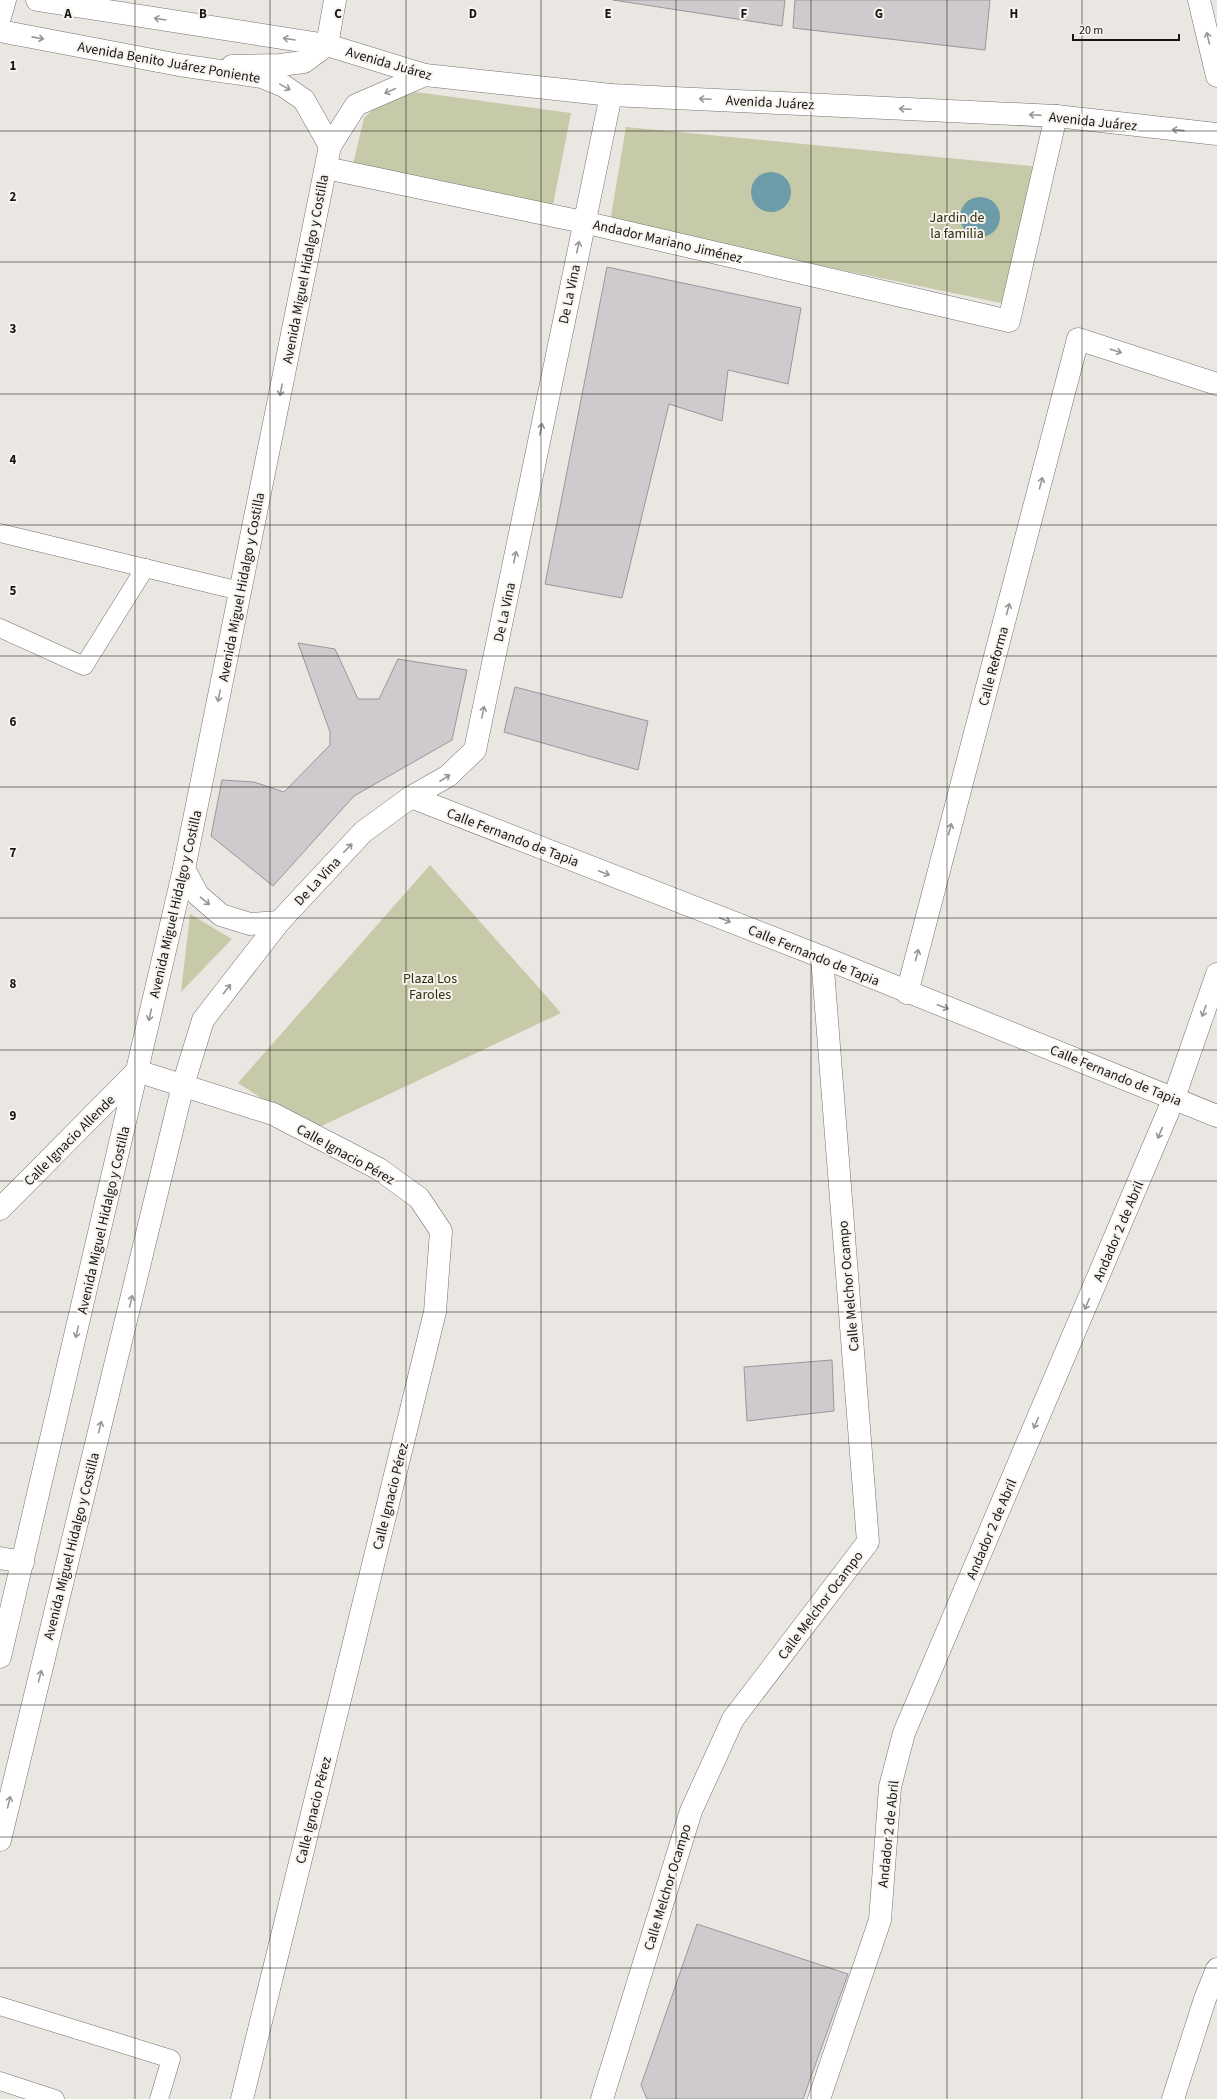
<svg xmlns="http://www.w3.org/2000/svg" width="1217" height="2099" viewBox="0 0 1217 2099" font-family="'Source Sans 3',sans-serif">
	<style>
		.green { fill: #c7caa9 }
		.water { fill: #6b9ca8 }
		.building { fill: #cfcace; stroke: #9b969a }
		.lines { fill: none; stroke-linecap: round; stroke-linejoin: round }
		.service-casing { stroke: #76726e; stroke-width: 19 }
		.minor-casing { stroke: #76726e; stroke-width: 23 }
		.tertiary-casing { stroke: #76726e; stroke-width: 23 }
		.secondary-casing { stroke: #76726e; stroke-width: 23 }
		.service { stroke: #fff; stroke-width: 18 }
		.minor { stroke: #fff; stroke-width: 22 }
		.tertiary { stroke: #fff; stroke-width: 22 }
		.secondary { stroke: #fff; stroke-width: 22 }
		.oneway { stroke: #979695 }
		.grid { fill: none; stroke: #171614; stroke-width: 1; stroke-opacity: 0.55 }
		.labels { text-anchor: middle; stroke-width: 4; stroke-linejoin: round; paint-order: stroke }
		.street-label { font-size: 14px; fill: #171614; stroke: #f7f3ee }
		.park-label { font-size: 14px; fill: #2c2d0c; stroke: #f7f3ee }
		.grid-label { font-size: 13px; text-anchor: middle; font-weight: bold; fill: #171614; stroke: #f7f3ee; stroke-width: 4; stroke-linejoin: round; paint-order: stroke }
	</style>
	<rect width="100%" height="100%" fill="#eae6e1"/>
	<g class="green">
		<path d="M416,92L571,113L553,205L353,164L364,118L386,97Z"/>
		<path d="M626,127L1041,167L1006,304L610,222Z"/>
		<path d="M430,865L561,1013L311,1131L238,1083Z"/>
		<path d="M190,914L232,939L181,992Z"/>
	</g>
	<g class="water">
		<circle cx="771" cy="192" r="20"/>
		<circle cx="980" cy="217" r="20"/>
	</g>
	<g class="building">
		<path d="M613,0H785L782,26Z"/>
		<path d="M795,0H990L985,50L793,28Z"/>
		<path d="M607,267L801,308L788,384L728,370L722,421L669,404L622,598L545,584Z"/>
		<path d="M298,643L335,649L358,699H379L398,659L467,670L452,740L354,796L273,886L211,836L222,780L254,782L284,792L330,745V732Z"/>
		<path d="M515,687L648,721L638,770L504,732Z"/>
		<path d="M832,1360L834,1411L747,1421L744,1367Z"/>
		<path d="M697,1924L848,1974L803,2099H647L641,2085Z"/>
	</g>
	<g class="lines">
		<defs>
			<g id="service">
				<path d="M0,533L240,591"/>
				<path d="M0,628L84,666L145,568"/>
				<path d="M0,2006L171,2059L159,2099"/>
				<path d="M0,2081L55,2099"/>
			</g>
			<g id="minor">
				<path d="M1199,0L1217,76"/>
				<path d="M0,17L5,0"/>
				<path d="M326,168L583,222L1009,321L1056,116"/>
				<path d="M907,993L1078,339L1217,384"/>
				<path d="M0,1209L137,1071L273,1114L379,1169L419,1198L441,1231L435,1312L242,2099"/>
				<path d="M0,1558L23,1562"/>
				<path d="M602,2099L691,1811L733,1719L868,1542L822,957"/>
				<path d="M819,2099L880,1920L890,1787L904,1733L1174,1098L1217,974"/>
				<path d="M1173,2099L1205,1999L1217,1969"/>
			</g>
			<g id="tertiary">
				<path d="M232,66L280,65L304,62L327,45L335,0"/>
				<path d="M411,797L822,957L1217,1116"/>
				<path d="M184,869L198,895L221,915L250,924L279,922"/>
				<path d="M0,1657L184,869L330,146"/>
				<path d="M0,1840L183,1085L203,1020L279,922L363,832L411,797L448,776L475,750L611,95"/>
			</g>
			<g id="secondary">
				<path d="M37,0L327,45L425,75L611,95L1056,116L1217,134"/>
				<path d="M0,31L179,65L262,77L284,86L304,100L330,146L356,105L425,75"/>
			</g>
		</defs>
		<use href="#service" class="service-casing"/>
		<use href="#minor" class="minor-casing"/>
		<use href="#tertiary" class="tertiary-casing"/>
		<use href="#secondary" class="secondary-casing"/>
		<use href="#service" class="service"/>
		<use href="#minor" class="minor"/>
		<use href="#tertiary" class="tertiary"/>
		<use href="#secondary" class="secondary"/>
	</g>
	<defs><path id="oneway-shaft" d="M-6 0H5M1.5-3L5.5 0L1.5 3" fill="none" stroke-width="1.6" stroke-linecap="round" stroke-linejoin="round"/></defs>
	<g class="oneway">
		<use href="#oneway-shaft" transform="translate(160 19) rotate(-171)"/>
		<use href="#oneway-shaft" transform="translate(38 38) rotate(11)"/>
		<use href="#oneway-shaft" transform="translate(1208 38) rotate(-103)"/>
		<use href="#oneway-shaft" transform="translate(289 39) rotate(-171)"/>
		<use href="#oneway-shaft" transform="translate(285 87) rotate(29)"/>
		<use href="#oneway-shaft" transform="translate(390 91) rotate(156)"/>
		<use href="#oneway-shaft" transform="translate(705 99) rotate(-177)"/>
		<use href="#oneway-shaft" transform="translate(905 109) rotate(-177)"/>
		<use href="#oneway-shaft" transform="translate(1035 115) rotate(-177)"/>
		<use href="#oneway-shaft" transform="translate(1178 130) rotate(-174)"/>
		<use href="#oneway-shaft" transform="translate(578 247) rotate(-78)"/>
		<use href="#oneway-shaft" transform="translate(1116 351) rotate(18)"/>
		<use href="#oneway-shaft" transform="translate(281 390) rotate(101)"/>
		<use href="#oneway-shaft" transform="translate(541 429) rotate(-78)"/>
		<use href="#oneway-shaft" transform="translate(1041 483) rotate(-75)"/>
		<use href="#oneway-shaft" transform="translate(515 557) rotate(-78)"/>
		<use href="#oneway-shaft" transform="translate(1008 609) rotate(-75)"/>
		<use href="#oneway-shaft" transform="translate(219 696) rotate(101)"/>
		<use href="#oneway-shaft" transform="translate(483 712) rotate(-78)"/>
		<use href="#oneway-shaft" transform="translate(445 778) rotate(-33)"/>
		<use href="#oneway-shaft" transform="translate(950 829) rotate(-75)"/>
		<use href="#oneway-shaft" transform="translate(348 848) rotate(-46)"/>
		<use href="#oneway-shaft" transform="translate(604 873) rotate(21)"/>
		<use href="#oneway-shaft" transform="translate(205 901) rotate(40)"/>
		<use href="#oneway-shaft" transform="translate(725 920) rotate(21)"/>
		<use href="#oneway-shaft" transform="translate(917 955) rotate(-75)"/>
		<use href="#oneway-shaft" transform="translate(227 989) rotate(-52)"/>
		<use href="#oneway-shaft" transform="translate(943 1007) rotate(21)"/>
		<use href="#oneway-shaft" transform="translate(1204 1011) rotate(109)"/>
		<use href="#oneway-shaft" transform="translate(150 1015) rotate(103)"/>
		<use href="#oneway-shaft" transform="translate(1160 1133) rotate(113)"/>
		<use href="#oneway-shaft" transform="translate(131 1301) rotate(-76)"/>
		<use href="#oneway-shaft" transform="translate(1087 1304) rotate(113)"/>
		<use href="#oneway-shaft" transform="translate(77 1332) rotate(103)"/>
		<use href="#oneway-shaft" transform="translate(1036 1423) rotate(113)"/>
		<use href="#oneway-shaft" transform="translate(100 1427) rotate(-76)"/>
		<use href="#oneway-shaft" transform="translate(40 1676) rotate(-76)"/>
		<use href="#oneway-shaft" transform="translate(9 1802) rotate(-76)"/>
	</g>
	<path class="grid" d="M135,0V2099M270,0V2099M406,0V2099M541,0V2099M676,0V2099M811,0V2099M947,0V2099M1082,0V2099M0,131H1217M0,262H1217M0,394H1217M0,525H1217M0,656H1217M0,787H1217M0,918H1217M0,1050H1217M0,1181H1217M0,1312H1217M0,1443H1217M0,1574H1217M0,1705H1217M0,1837H1217M0,1968H1217"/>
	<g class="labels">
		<g class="street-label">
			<text transform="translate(169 62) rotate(10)" y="5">Avenida Benito Juárez Poniente</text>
			<text transform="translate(389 63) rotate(16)" y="5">Avenida Juárez</text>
			<text transform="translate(770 102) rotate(3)" y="5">Avenida Juárez</text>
			<text transform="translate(1093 121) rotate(6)" y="5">Avenida Juárez</text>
			<text transform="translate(668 241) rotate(13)" y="5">Andador Mariano Jiménez</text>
			<text transform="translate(305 269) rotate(-79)" y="5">Avenida Miguel Hidalgo y Costilla</text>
			<text transform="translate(569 294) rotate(-78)" y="5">De La Vina</text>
			<text transform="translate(241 587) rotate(-79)" y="5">Avenida Miguel Hidalgo y Costilla</text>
			<text transform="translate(504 612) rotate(-78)" y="5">De La Vina</text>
			<text transform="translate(993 666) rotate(-75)" y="5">Calle Reforma</text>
			<text transform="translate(513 837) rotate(21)" y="5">Calle Fernando de Tapia</text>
			<text transform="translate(317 881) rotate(-47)" y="5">De La Vina</text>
			<text transform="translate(175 904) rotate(-77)" y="5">Avenida Miguel Hidalgo y Costilla</text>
			<text transform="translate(814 955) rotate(22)" y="5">Calle Fernando de Tapia</text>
			<text transform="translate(1116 1075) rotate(22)" y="5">Calle Fernando de Tapia</text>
			<text transform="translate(69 1140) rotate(-45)" y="5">Calle Ignacio Allende</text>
			<text transform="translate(346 1154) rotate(29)" y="5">Calle Ignacio Pérez</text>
			<text transform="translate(103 1220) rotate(-77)" y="5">Avenida Miguel Hidalgo y Costilla</text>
			<text transform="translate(1118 1231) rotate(-67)" y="5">Andador 2 de Abril</text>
			<text transform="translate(848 1286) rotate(-95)" y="5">Calle Melchor Ocampo</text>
			<text transform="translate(390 1496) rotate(-76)" y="5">Calle Ignacio Pérez</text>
			<text transform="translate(991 1529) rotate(-67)" y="5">Andador 2 de Abril</text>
			<text transform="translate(71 1546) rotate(-76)" y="5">Avenida Miguel Hidalgo y Costilla</text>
			<text transform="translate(820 1605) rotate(-53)" y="5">Calle Melchor Ocampo</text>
			<text transform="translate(313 1810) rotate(-76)" y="5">Calle Ignacio Pérez</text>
			<text transform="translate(888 1834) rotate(-84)" y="5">Andador 2 de Abril</text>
			<text transform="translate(667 1887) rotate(-73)" y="5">Calle Melchor Ocampo</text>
		</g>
		<g class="park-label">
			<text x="957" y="222">Jardin de<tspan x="957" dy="16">la familia</tspan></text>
			<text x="430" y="983">Plaza Los<tspan x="430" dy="16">Faroles</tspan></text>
		</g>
	</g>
	<g class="grid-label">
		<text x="68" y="18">A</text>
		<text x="203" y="18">B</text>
		<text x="338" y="18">C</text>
		<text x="473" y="18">D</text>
		<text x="608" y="18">E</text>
		<text x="744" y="18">F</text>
		<text x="879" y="18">G</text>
		<text x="1014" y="18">H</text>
		<text x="13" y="70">1</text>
		<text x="13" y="201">2</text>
		<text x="13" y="333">3</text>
		<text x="13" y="464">4</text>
		<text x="13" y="595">5</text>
		<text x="13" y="726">6</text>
		<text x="13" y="857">7</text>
		<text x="13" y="988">8</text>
		<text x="13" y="1120">9</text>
	</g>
	<path d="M1073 34v6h106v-6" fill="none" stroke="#171614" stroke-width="2"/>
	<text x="1079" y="34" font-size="12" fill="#171614" stroke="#f7f3ee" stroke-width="3" paint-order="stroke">20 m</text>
</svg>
